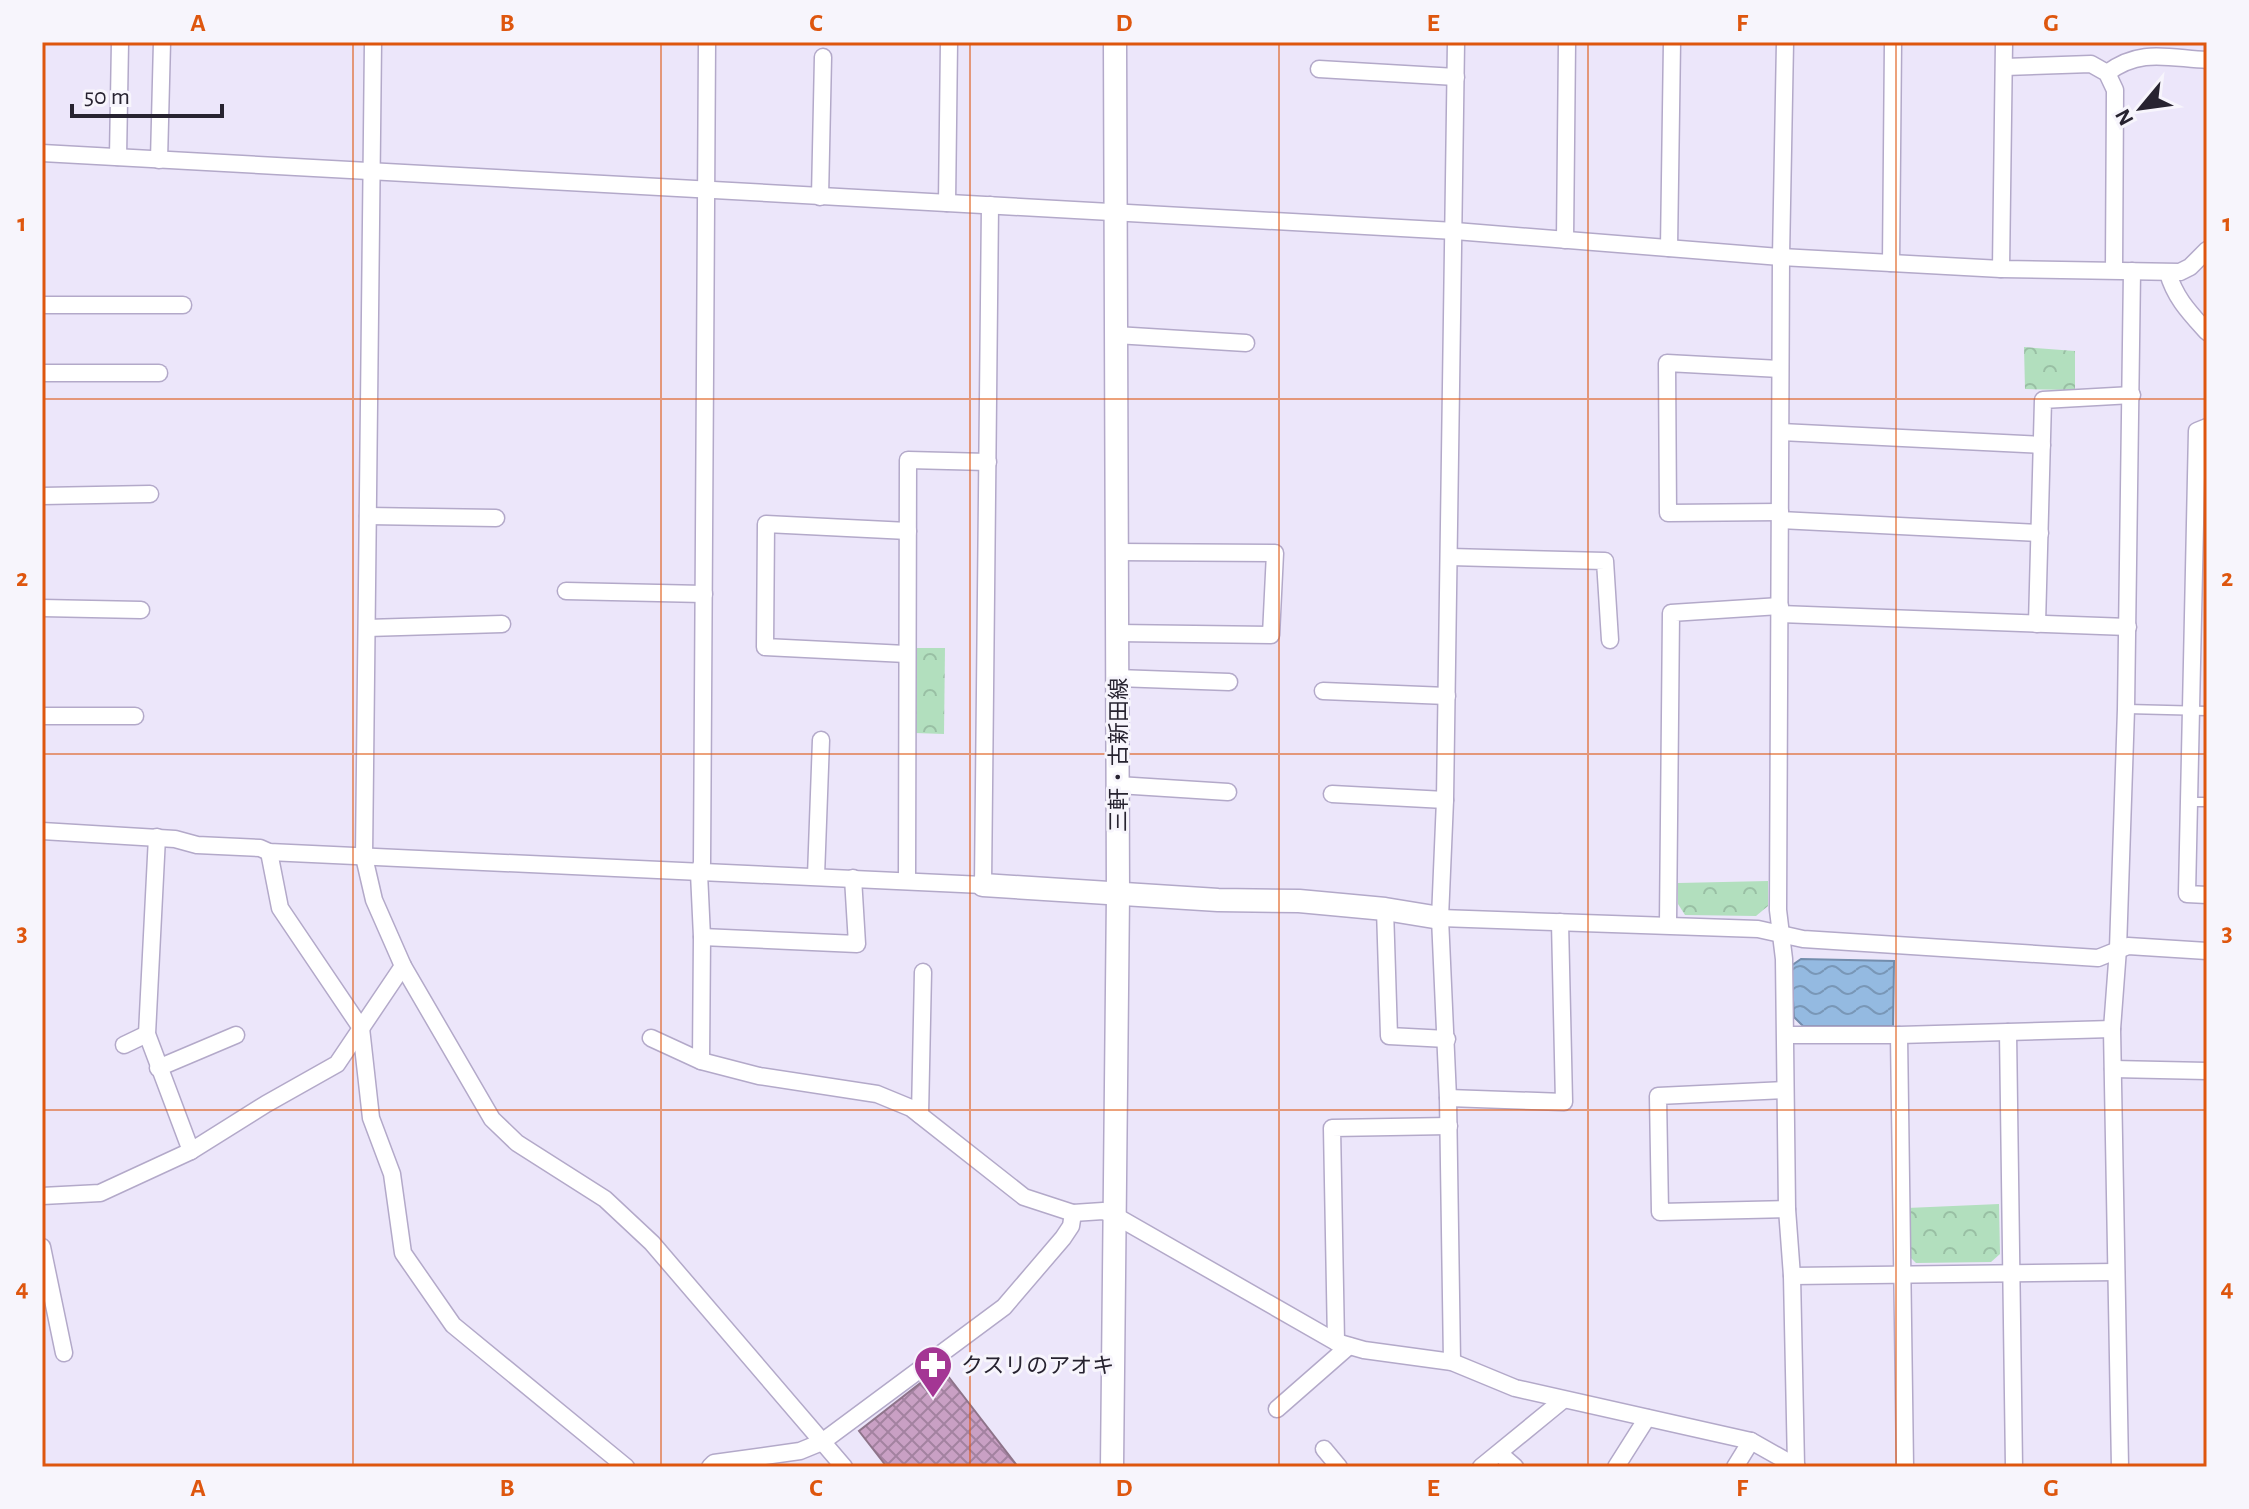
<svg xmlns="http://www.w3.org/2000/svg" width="2249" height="1509" viewBox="0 0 2249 1509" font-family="'Alegreya Sans','Noto Sans JP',sans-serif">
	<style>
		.park { fill: url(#park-crowns) }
		.water { fill: url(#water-waves); stroke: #738dac; stroke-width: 2 }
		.building { fill: url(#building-cross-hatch); stroke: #8e748a; stroke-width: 2 }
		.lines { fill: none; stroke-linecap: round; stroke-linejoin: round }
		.lane-casing { stroke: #b3a9c9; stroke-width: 11 }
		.street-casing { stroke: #b3a9c9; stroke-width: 19 }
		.secondary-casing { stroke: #b3a9c9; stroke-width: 25 }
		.lane { stroke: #fff; stroke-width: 8 }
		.street { stroke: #fff; stroke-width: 16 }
		.secondary { stroke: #fff; stroke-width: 22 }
		.grid { fill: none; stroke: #de560e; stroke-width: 2; stroke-opacity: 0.55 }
		.labels { text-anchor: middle; stroke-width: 6; stroke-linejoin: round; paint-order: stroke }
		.street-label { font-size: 22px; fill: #272330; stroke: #f7f5fc }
		.poi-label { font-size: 22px; fill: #272330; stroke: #f7f5fc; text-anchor: start }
		.neatline { fill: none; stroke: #de560e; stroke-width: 3 }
		.grid-label { font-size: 26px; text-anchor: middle; font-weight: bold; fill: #de560e }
	</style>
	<defs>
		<pattern id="park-crowns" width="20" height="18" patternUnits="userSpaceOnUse" patternTransform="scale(2)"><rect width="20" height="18" fill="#b2dfbe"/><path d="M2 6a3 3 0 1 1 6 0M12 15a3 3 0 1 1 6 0" fill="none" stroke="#99bfa4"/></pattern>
		<pattern id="water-waves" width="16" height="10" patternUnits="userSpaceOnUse" patternTransform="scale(2)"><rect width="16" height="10" fill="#94bae1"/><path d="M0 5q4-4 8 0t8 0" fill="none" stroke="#7997b7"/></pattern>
		<pattern id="building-cross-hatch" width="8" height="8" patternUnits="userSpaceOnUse" patternTransform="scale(2)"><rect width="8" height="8" fill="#c9a0c4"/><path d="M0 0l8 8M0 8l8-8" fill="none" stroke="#a382a0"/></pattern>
	</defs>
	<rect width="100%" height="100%" fill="#ece6fa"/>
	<g class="park">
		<path d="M2024,347L2075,351V390L2025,389Z"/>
		<path d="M916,648H945L944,734L915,733Z"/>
		<path d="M1768,881V906L1756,916L1685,915L1678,904V883Z"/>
		<path d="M1999,1204L2000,1254L1991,1262L1916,1263L1907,1254V1208Z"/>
	</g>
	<path class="water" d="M1801,959L1894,961L1893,1026H1803L1794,1017L1791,966Z"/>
	<path class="building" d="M941,1367L1018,1467H887L859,1431Z"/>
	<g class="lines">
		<defs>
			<g id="lane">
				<path d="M2127,709L2207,711"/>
				<path d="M2190,802H2207"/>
			</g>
			<g id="street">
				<path d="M373,42L364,857L374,900L403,966L492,1119L517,1143L605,1199L652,1243L844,1467"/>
				<path d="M1785,42L1781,257L1778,910L1784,959L1787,1209L1792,1276L1796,1466"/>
				<path d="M2005,67L2091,64L2107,73L2115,90L2114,270"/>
				<path d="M1319,69L1456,77"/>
				<path d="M2107,73C2140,48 2168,58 2207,60"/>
				<path d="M42,153L1455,231L1781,257L2001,269L2180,272L2190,267L2207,250"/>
				<path d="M118,157L120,42"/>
				<path d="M159,160L162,42"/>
				<path d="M820,197L823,57"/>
				<path d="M947,203L949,42"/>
				<path d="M1565,240L1567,42"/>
				<path d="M1669,248L1672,42"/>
				<path d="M1891,263L1893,42"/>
				<path d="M2001,269L2004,42"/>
				<path d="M2168,273C2175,298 2190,313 2207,332"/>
				<path d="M42,305H183"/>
				<path d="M1116,335L1246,343"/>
				<path d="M42,373H159"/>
				<path d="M2207,427L2197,431L2187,894L2207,895"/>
				<path d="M1781,432L2042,445"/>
				<path d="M42,496L150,494"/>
				<path d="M1780,512L1668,513L1667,363L1780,369"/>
				<path d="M368,516L496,518"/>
				<path d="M1780,520L2040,533"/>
				<path d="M1116,552L1275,553L1271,635L1117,633"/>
				<path d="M1450,557L1605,561L1610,640"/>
				<path d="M566,591L704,594"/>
				<path d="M42,608L141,610"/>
				<path d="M1780,614L2128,627"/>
				<path d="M2037,624L2043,400L2132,395"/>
				<path d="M367,628L502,624"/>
				<path d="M906,654L765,647L766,524L908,531"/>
				<path d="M1117,678L1229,682"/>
				<path d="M1323,691L1447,696"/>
				<path d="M42,716H135"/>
				<path d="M1118,785L1228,792"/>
				<path d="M1332,794L1445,800"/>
				<path d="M42,831L175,839L197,845L260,848L269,852L983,885L990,205"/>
				<path d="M157,837L147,1034L191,1151"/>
				<path d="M269,852L280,908L361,1028L371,1118L392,1174L403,1253L453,1325L626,1467"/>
				<path d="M816,876L821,740"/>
				<path d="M907,880L908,460L988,462"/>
				<path d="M1385,909L1389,1036L1447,1039"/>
				<path d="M1440,918L1758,929L1803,939L2098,958L2128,946L2207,951"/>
				<path d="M1668,924L1671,613L1780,606"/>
				<path d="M702,937L857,944L853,878"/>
				<path d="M2008,1032L2014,1467"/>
				<path d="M1786,1035H1899L2112,1029"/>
				<path d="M1899,1035L1905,1467"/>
				<path d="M651,1038L701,1061L759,1076L877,1094L911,1108L1024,1197L1073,1213L1103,1211L1114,1215L1336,1342L1364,1350L1452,1362L1515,1388L1751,1441L1797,1467"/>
				<path d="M124,1045L147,1034"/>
				<path d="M701,1061L702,937L699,873L702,863L707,42"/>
				<path d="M158,1068L236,1035"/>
				<path d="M2113,1069L2207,1071"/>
				<path d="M1785,1090L1658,1096L1660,1212L1787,1209"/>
				<path d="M1448,1098L1564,1102L1560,922"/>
				<path d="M920,1115L923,972"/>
				<path d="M42,1196L100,1193L191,1151L266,1104L337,1064L403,966"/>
				<path d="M42,1247L64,1353"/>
				<path d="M1792,1276L2116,1272"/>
				<path d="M1336,1342L1332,1128L1449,1126"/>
				<path d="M1452,1362L1448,1098L1440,918L1445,800L1456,42"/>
				<path d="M1277,1409L1349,1346"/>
				<path d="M1324,1449L1339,1467"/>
				<path d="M1499,1453L1515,1467"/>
				<path d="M710,1467L714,1463L800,1451L822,1442L1004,1307L1063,1238L1071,1226L1073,1213"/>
				<path d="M1481,1467L1563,1400"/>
				<path d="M1616,1467L1647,1418"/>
				<path d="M1735,1467L1751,1441"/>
				<path d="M2120,1467L2112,1029L2118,949L2126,709L2132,271"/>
			</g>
			<g id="secondary">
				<path d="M983,885L1218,900L1299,901L1385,909L1440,918"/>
				<path d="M1112,1467L1118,894L1115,42"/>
			</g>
		</defs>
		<use href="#lane" class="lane-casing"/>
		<use href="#street" class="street-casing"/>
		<use href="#secondary" class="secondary-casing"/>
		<use href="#lane" class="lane"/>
		<use href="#street" class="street"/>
		<use href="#secondary" class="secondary"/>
	</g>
	<path class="grid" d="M353,42V1467M661,42V1467M970,42V1467M1279,42V1467M1588,42V1467M1896,42V1467M42,399H2207M42,754H2207M42,1110H2207"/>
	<defs>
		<symbol id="pharmacy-pin" viewBox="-11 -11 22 30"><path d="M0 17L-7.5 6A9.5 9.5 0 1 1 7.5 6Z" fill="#a43694" stroke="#f7f5fc"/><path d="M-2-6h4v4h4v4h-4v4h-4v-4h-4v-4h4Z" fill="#fff"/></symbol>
	</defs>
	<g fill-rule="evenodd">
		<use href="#pharmacy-pin" x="911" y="1343" width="44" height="60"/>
	</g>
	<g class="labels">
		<g class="street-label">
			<text transform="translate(1118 755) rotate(-90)" y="8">三軒・古新田線</text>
		</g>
		<g class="poi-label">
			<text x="961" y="1373">クスリのアオキ</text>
		</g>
	</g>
	<rect width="2249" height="1509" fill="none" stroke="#f7f5fc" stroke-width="88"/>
	<g transform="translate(2141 108) rotate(241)" stroke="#f7f5fc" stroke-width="6" paint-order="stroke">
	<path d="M0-6L14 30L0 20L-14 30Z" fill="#272330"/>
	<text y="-12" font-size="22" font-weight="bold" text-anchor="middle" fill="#272330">N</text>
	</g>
	<path d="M72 104v12h150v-12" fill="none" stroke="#272330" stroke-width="4"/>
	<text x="84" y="104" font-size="24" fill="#272330" stroke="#f7f5fc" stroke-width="6" paint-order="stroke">50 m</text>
	<rect x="44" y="44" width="2161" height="1421" class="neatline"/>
	<g class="grid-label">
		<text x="198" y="31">A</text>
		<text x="507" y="31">B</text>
		<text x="816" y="31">C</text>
		<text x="1124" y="31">D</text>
		<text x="1433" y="31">E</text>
		<text x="1742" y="31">F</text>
		<text x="2051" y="31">G</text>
		<text x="22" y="231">1</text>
		<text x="2227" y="231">1</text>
		<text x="22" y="586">2</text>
		<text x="2227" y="586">2</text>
		<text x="22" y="941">3</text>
		<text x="2227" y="941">3</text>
		<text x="22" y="1296">4</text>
		<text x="2227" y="1296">4</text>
		<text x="198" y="1496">A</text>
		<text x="507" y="1496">B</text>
		<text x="816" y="1496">C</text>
		<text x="1124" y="1496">D</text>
		<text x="1433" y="1496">E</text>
		<text x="1742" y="1496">F</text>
		<text x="2051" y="1496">G</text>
	</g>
</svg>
